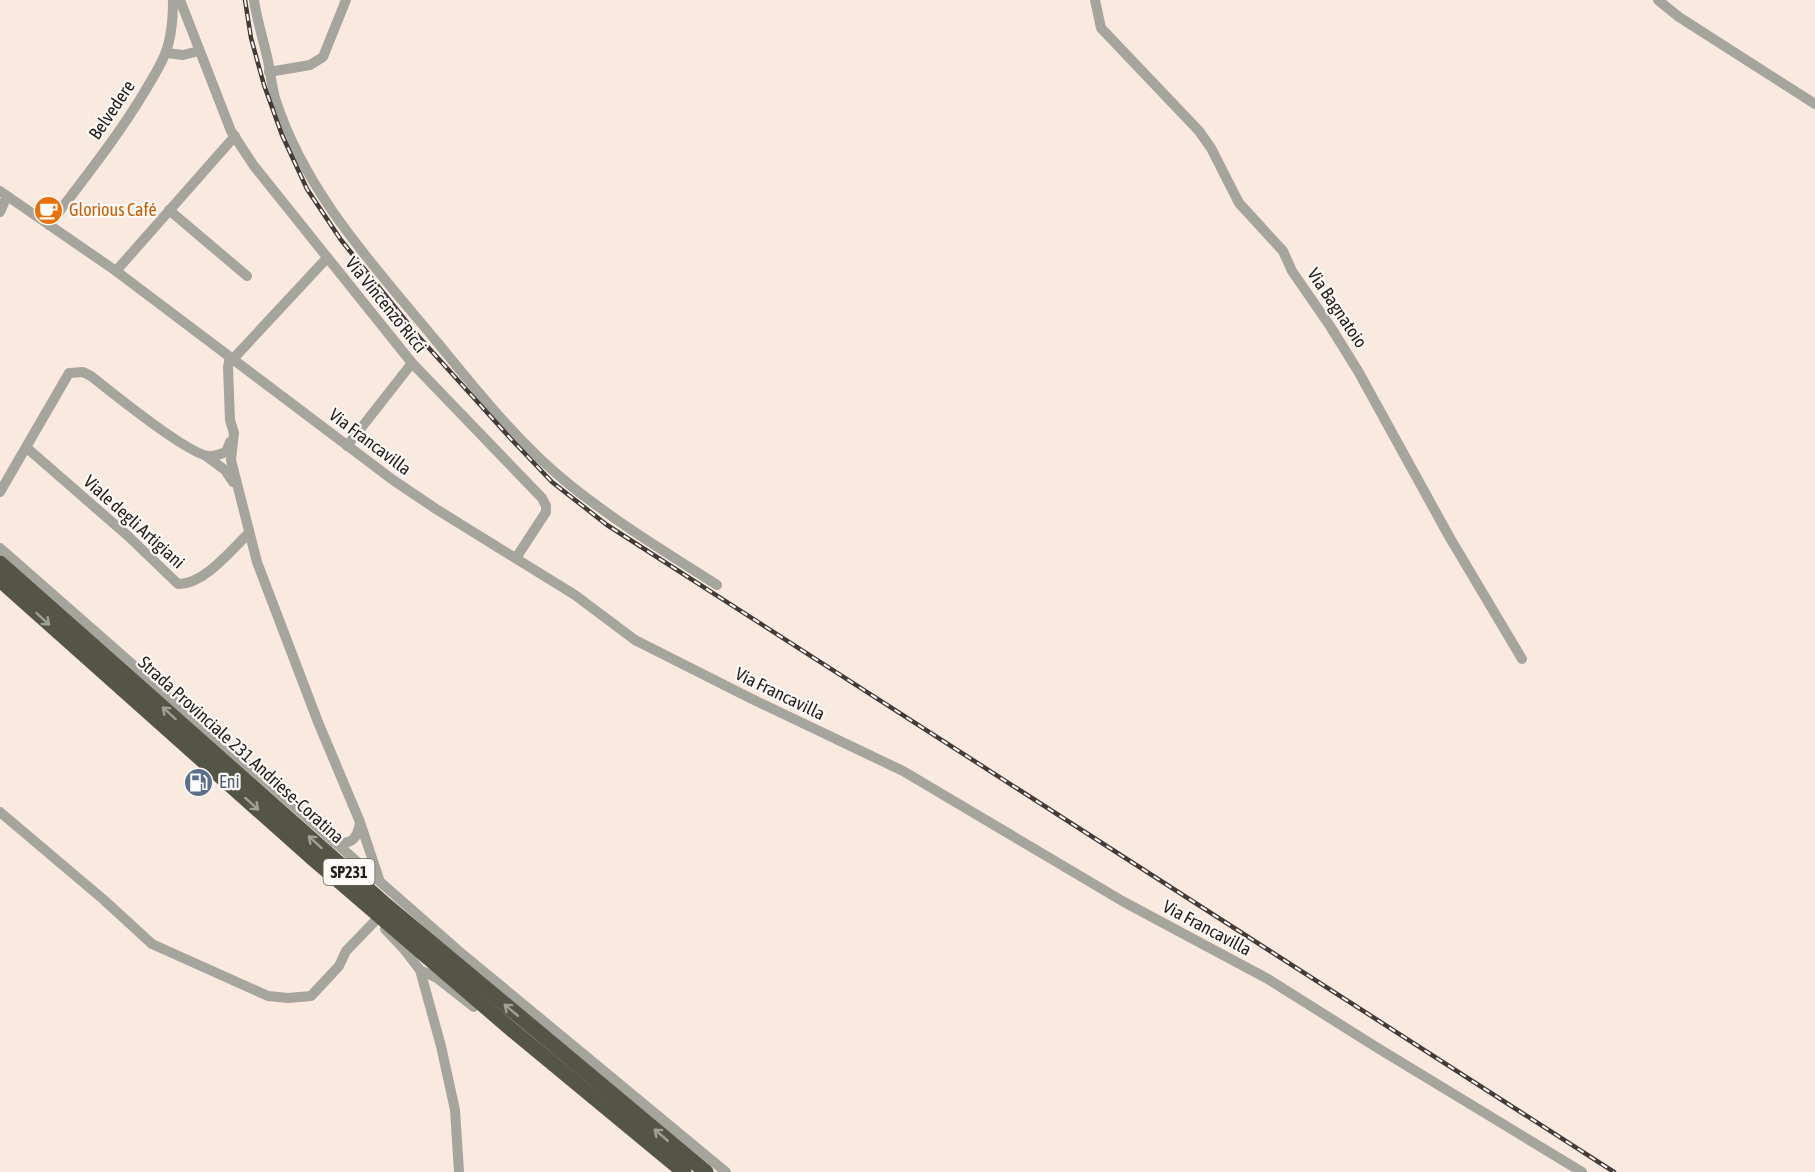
<svg xmlns="http://www.w3.org/2000/svg" width="1815" height="1172" viewBox="0 0 1815 1172" font-family="'Asap Condensed',sans-serif">
	<style>
		.lines { fill: none; stroke-linecap: round; stroke-linejoin: round }
		.minor { stroke: #a5a59e; stroke-width: 10 }
		.highway { stroke: #555547; stroke-width: 15 }
		.rail-casing { stroke: #433b37; stroke-width: 4.5 }
		.rail { stroke: #fdf9f7; stroke-width: 2; stroke-dasharray: 7; stroke-linecap: butt }
		.oneway { stroke: #a19f96 }
		.labels { text-anchor: middle; stroke-width: 4.5; stroke-linejoin: round; paint-order: stroke }
		.shield { fill: #fdf9f7; stroke: #65605c; stroke-width: 1.5 }
		.shield-label { font-size: 16px; font-weight: bold; fill: #241e1a }
		.street-label { font-size: 18px; fill: #241e1a; stroke: #fdf9f7 }
		.food-label { font-size: 18px; fill: #c56008; stroke: #fdf9f7; text-anchor: start }
		.service-label { font-size: 18px; fill: #4e5e75; stroke: #fdf9f7; text-anchor: start }
	</style>
	<rect width="100%" height="100%" fill="#fae9df"/>
	<g class="lines">
		<g class="minor">
			<path d="M180,0L231,131L254,166L412,363L542,498L546,506V512L516,558"/>
			<path d="M254,0C257,22 265,44 269,66C271,77 272,87 275,98C305,193 375,267 437,342C478,392 520,445 570,485C616,522 667,553 717,585"/>
			<path d="M1095,0L1101,28L1199,131L1211,148L1239,203L1283,251L1292,271L1330,326L1358,371L1450,538L1522,659"/>
			<path d="M1658,0L1679,17L1815,104"/>
			<path d="M166,53L183,55L199,51"/>
			<path d="M269,72L310,65L323,57L346,0"/>
			<path d="M0,191L116,271L393,480L436,509L575,595L635,640L750,698L903,771L1124,902L1268,979L1376,1047L1582,1172"/>
			<path d="M169,210L247,276"/>
			<path d="M0,212L7,196"/>
			<path d="M49,225C82,181 117,138 145,91C152,79 160,67 165,54C172,37 173,18 173,0"/>
			<path d="M116,271L235,136"/>
			<path d="M230,357L228,367L230,420L234,433L231,460L257,562L318,722L360,822L379,879"/>
			<path d="M233,359L327,258"/>
			<path d="M347,446L412,363"/>
			<path d="M27,448L128,536L178,584C204,585 231,550 249,533"/>
			<path d="M206,456L225,470L233,482"/>
			<path d="M0,492L69,373L83,372L91,376C111,392 186,453 208,456C214,457 220,454 226,452L230,442"/>
			<path d="M0,548L460,952L726,1172"/>
			<path d="M0,812L104,900L152,944L268,996L288,998L311,996L339,966L346,951L376,920"/>
			<path d="M334,842C352,845 357,839 360,823"/>
			<path d="M385,929L403,948L420,970L441,1046L455,1110L459,1172"/>
			<path d="M420,970L437,978L474,1007"/>
		</g>
		<g class="highway">
			<path d="M0,563L386,905L706,1172"/>
			<path d="M0,580L312,858L511,1029L684,1172"/>
		</g>
		<defs>
			<path id="rail" d="M245,0L251,38L264,85L282,135L307,189L341,240L418,336L511,439L552,482L607,525L1614,1172"/>
		</defs>
		<use href="#rail" class="rail-casing"/>
		<use href="#rail" class="rail"/>
	</g>
	<defs><path id="oneway-shaft" d="M-6 0H5M1.5-3L5.5 0L1.5 3" fill="none" stroke-width="1.6" stroke-linecap="round" stroke-linejoin="round" transform="scale(1.5)"/></defs>
	<g class="oneway">
		<use href="#oneway-shaft" transform="translate(43 619) rotate(42)"/>
		<use href="#oneway-shaft" transform="translate(169 713) rotate(-138)"/>
		<use href="#oneway-shaft" transform="translate(252 804) rotate(42)"/>
		<use href="#oneway-shaft" transform="translate(315 842) rotate(-138)"/>
		<use href="#oneway-shaft" transform="translate(511 1010) rotate(-140)"/>
		<use href="#oneway-shaft" transform="translate(661 1135) rotate(-140)"/>
	</g>
	<defs>
		<symbol id="cafe-disc" viewBox="-11 -11 22 22"><circle r="9.5" fill="#e8710a" stroke="#fdf9f7"/><path d="M-5.5-4.5H6V0H3Q3 3.5 0 3.5H-2.5Q-5.5 3.5-5.5 0ZM3-3.2v2h1.7v-2ZM-6 4.5H4V6H-6Z" fill="#fff"/></symbol>
		<symbol id="fuel-disc" viewBox="-11 -11 22 22"><circle r="9.5" fill="#5c6f8a" stroke="#fdf9f7"/><path d="M-5.5-6h7V0h2V4h1.3V-2.5L3-4.5l.8-.8L6-3V5H2.5V1h-1V6h-7ZM-4.2-4.7v3.2H.2V-4.7Z" fill="#fff"/></symbol>
	</defs>
	<g fill-rule="evenodd">
		<use href="#cafe-disc" x="32" y="194" width="33" height="33"/>
		<use href="#fuel-disc" x="182" y="766" width="33" height="33"/>
	</g>
	<g class="labels">
		<rect class="shield" x="323.5" y="859" width="51" height="26" rx="4.5"/>
		<g class="shield-label">
			<text x="349" y="878">SP231</text>
		</g>
		<g class="street-label">
			<text transform="translate(112 110) rotate(-56)" y="6">Belvedere</text>
			<text transform="translate(386 305) rotate(51)" y="6">Via Vincenzo Ricci</text>
			<text transform="translate(1337 308) rotate(56)" y="6">Via Bagnatoio</text>
			<text transform="translate(370 442) rotate(37)" y="6">Via Francavilla</text>
			<text transform="translate(134 522) rotate(42)" y="6">Viale degli Artigiani</text>
			<text transform="translate(780 694) rotate(26)" y="6">Via Francavilla</text>
			<text transform="translate(241 750) rotate(42)" y="6">Strada Provinciale 231 Andriese-Coratina</text>
			<text transform="translate(1207 928) rotate(28)" y="6">Via Francavilla</text>
		</g>
		<g class="food-label">
			<text x="69" y="216">Glorious Café</text>
		</g>
		<g class="service-label">
			<text x="219" y="788">Eni</text>
		</g>
	</g>
</svg>
